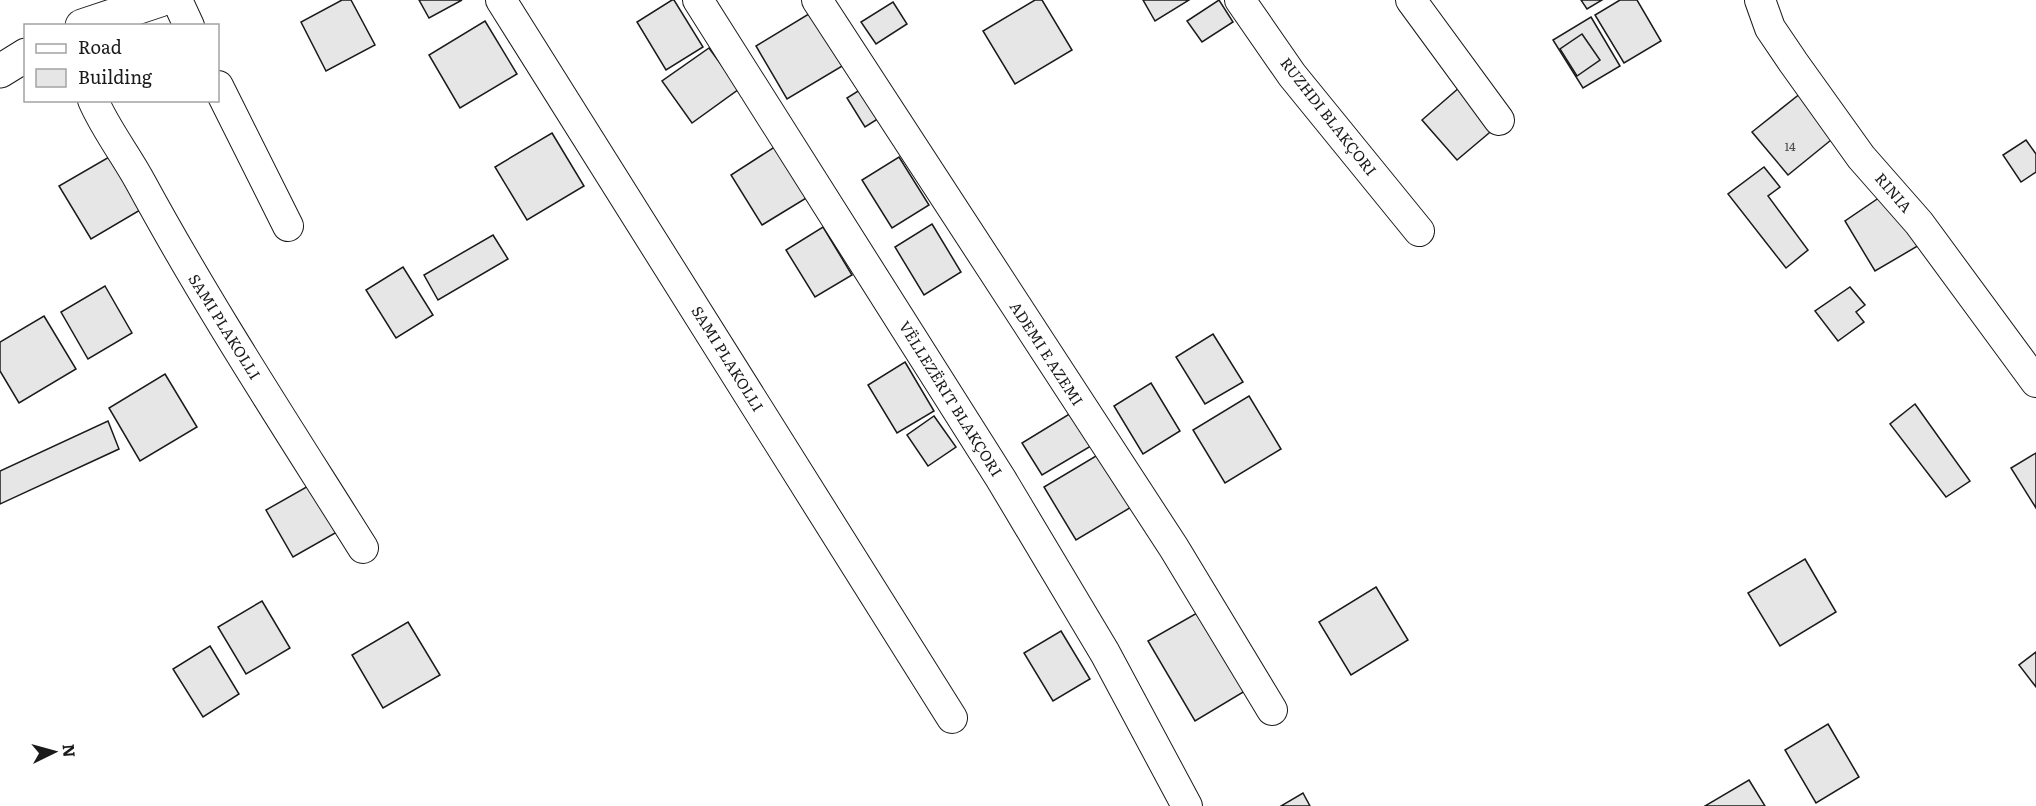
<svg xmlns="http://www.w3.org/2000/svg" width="2036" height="806" viewBox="0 0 2036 806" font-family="Literata,serif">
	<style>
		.building { fill: #e6e6e6; stroke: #1a1a1a; stroke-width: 1.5 }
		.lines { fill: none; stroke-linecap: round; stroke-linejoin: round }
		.street-casing { stroke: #1a1a1a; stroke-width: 32 }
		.secondary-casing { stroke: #1a1a1a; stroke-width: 35 }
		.street { stroke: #fff; stroke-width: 30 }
		.secondary { stroke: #fff; stroke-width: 33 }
		.labels { text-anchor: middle; stroke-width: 4.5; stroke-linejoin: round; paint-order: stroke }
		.number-label { font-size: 12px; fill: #4d4d4d }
		.street-label { font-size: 15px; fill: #1a1a1a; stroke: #fff }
	</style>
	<rect width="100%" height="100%" fill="#fff"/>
	<g class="building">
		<path d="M342,0H351L375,45L326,71L301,22Z"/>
		<path d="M419,0H462L429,18Z"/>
		<path d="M672,0H674L703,47L666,70L637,22Z"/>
		<path d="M1035,0H1042L1072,50L1015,84L983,31Z"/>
		<path d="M1143,0H1189L1155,21Z"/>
		<path d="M1219,0L1233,22L1202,42L1187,21Z"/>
		<path d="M1581,0H1602L1587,9Z"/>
		<path d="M1620,0H1637L1661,41L1624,63L1595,15Z"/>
		<path d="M893,2L907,24L876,44L861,22Z"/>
		<path d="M812,12L844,65L787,99L756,46Z"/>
		<path d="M1591,17L1620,66L1583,88L1553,40Z"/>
		<path d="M485,21L517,74L460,108L429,55Z"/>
		<path d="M1582,34L1600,60L1577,76L1560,49Z"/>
		<path d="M709,48L739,89L692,123L662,81Z"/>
		<path d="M866,86L884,115L865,127L847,98Z"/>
		<path d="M1460,87L1495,128L1457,160L1422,120Z"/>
		<path d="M1801,93L1836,136L1788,175L1752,132Z"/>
		<path d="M552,133L584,186L527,220L495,167Z"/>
		<path d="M2026,140L2036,154V172L2021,182L2003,155Z"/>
		<path d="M776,146L808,197L762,225L731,175Z"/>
		<path d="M116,153L147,206L91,239L59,186Z"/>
		<path d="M899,157L929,205L892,228L862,180Z"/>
		<path d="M1764,167L1780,187L1768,196L1808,250L1786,268L1728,194Z"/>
		<path d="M1889,191L1921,244L1875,271L1845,221Z"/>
		<path d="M932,224L961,272L924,295L895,247Z"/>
		<path d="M823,227L852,275L815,297L786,250Z"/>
		<path d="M493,235L508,259L438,300L424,275Z"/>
		<path d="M403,267L433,315L396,338L366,290Z"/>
		<path d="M105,286L132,333L88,359L61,312Z"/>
		<path d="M1850,287L1865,305L1856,312L1864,322L1838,341L1815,311Z"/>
		<path d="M44,316L76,369L19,403L0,371V342Z"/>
		<path d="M1213,334L1243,382L1205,404L1176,357Z"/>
		<path d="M905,362L934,411L897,433L868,385Z"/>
		<path d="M165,374L197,427L140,461L109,408Z"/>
		<path d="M1151,383L1180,431L1143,454L1114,406Z"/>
		<path d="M1249,396L1281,449L1225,483L1193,430Z"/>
		<path d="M1915,404L1970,481L1946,497L1890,424Z"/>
		<path d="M1071,413L1091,446L1042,475L1022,443Z"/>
		<path d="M934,416L956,447L928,466L907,435Z"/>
		<path d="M108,421L119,449L0,504V471Z"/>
		<path d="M1101,453L1133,506L1076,540L1044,487Z"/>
		<path d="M2036,453V508L2011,468Z"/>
		<path d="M310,485L337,532L293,557L266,510Z"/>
		<path d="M1805,559L1836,612L1780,646L1748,593Z"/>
		<path d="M1376,587L1408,640L1351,675L1319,622Z"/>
		<path d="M262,601L290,648L246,674L218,627Z"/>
		<path d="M1204,609L1250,688L1195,721L1148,641Z"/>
		<path d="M408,622L440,675L383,708L352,655Z"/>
		<path d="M1061,631L1090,679L1053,701L1024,653Z"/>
		<path d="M210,646L239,694L203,717L173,669Z"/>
		<path d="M2036,652V687L2019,665Z"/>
		<path d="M1828,724L1859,777L1816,803L1785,750Z"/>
		<path d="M1749,780L1765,806H1705Z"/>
		<path d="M1303,793L1310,806H1281Z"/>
	</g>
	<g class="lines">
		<defs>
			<g id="street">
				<path d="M177,0L189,26"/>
				<path d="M501,0L952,718"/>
				<path d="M698,0L1001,479L1105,653L1187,806"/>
				<path d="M817,0L1174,548L1272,710"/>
				<path d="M1240,0L1292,75L1419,231"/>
				<path d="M1411,0L1499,120"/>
				<path d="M1760,0L1770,28L1793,62L1861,157L1919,223L2036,382"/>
				<path d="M218,86L288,226"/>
				<path d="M93,100C106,130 126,155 141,183C209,308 287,427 363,548"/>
			</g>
			<g id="secondary">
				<path d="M82,26L160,0"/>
				<path d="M0,71L26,55"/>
			</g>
		</defs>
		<use href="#street" class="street-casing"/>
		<use href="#secondary" class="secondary-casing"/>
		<use href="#street" class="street"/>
		<use href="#secondary" class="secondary"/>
	</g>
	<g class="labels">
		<g class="number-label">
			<text x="1790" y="151">14</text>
		</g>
		<g class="street-label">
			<text transform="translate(1328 117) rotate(52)" y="5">RUZHDI BLAKÇORI</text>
			<text transform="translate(1893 193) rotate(49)" y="5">RINIA</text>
			<text transform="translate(224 327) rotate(58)" y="5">SAMI PLAKOLLI</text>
			<text transform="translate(1046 354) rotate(57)" y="5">ADEMI E AZEMI</text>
			<text transform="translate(727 359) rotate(58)" y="5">SAMI PLAKOLLI</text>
			<text transform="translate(950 399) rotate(58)" y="5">VËLLEZËRIT BLAKÇORI</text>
		</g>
	</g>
	<rect x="24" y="24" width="195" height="78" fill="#ffffff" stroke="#a3a3a3" stroke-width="1.5"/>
	<rect x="36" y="44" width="30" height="9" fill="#ffffff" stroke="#a3a3a3" stroke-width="1.5"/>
	<text x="78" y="54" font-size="18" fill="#1a1a1a">Road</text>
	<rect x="36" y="69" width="30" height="18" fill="#e6e6e6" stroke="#a3a3a3" stroke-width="1.5"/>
	<text x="78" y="84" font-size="18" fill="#1a1a1a">Building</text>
	<g transform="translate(54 752) rotate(85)" stroke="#ffffff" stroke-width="4.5" paint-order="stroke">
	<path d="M0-4.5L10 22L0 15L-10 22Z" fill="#1a1a1a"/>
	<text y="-9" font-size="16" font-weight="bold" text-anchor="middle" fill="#1a1a1a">N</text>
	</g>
</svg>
